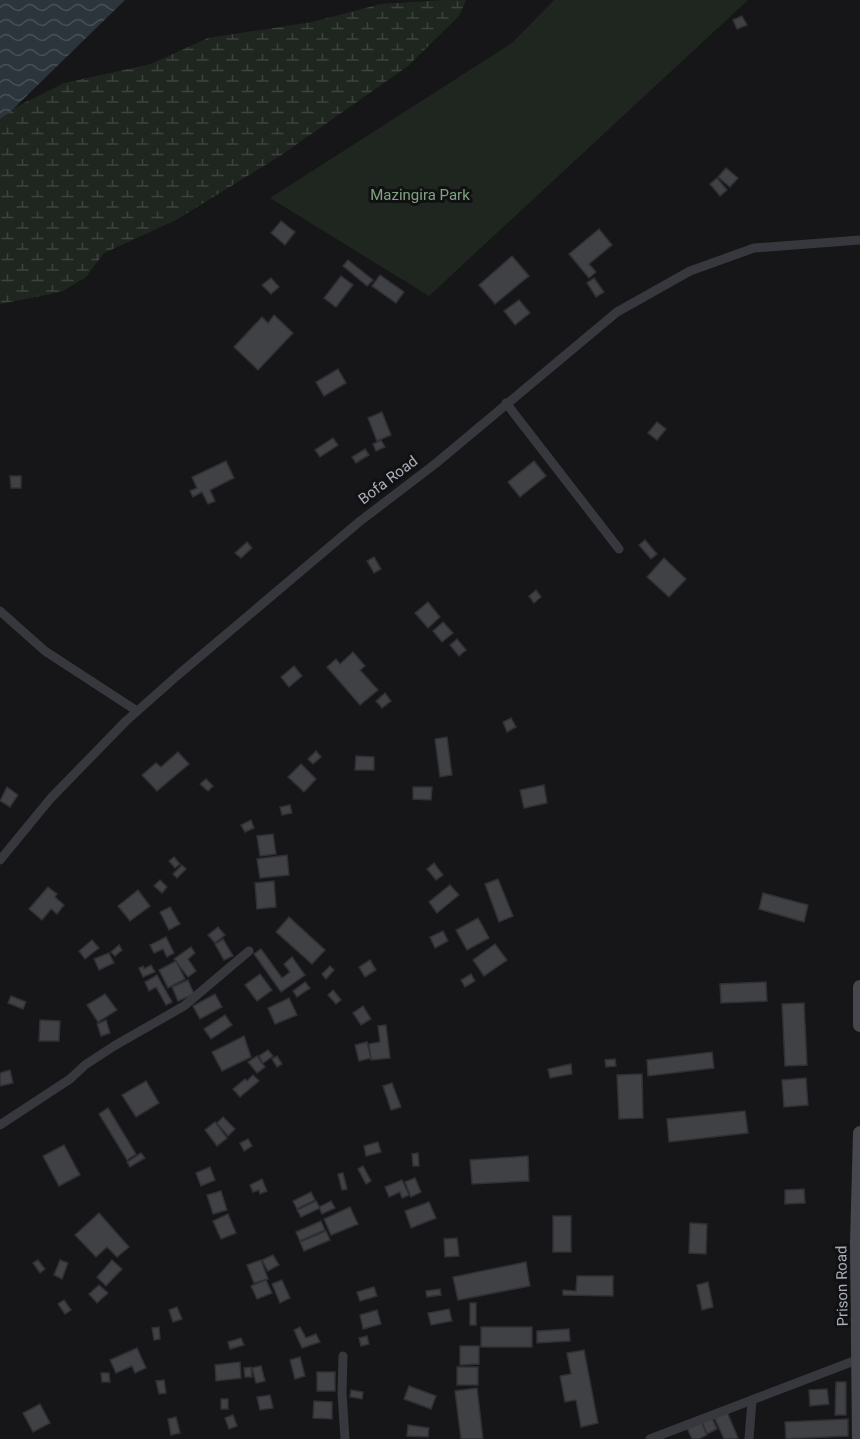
<svg xmlns="http://www.w3.org/2000/svg" width="860" height="1439" viewBox="0 0 860 1439" font-family="Roboto,sans-serif">
	<style>
		.wetland { fill: url(#wetland-marsh) }
		.park { fill: #1e261f }
		.water { fill: url(#water-waves) }
		.building { fill: #404145; stroke: #303034; stroke-width: 1.5 }
		.lines { fill: none; stroke-linecap: round; stroke-linejoin: round }
		.street { stroke: #37383d; stroke-width: 9 }
		.secondary { stroke: #45474d; stroke-width: 14 }
		.labels { text-anchor: middle; stroke-width: 6; stroke-linejoin: round; paint-order: stroke }
		.park-label { font-size: 15px; fill: #7fa381; stroke: #111113 }
		.street-label { font-size: 15px; fill: #a8adb8; stroke: #111113 }
	</style>
	<defs>
		<pattern id="wetland-marsh" width="20" height="14" patternUnits="userSpaceOnUse" patternTransform="scale(1.5)"><rect width="20" height="14" fill="#1e261f"/><path d="M1 5h8M5 5V1M11 12h8M15 12V8" fill="none" stroke="#3c433d"/></pattern>
		<pattern id="water-waves" width="16" height="10" patternUnits="userSpaceOnUse" patternTransform="scale(1.5)"><rect width="16" height="10" fill="#2c353c"/><path d="M0 5q4-4 8 0t8 0" fill="none" stroke="#485056"/></pattern>
	</defs>
	<rect width="100%" height="100%" fill="#161618"/>
	<path class="wetland" d="M443,0H466L459,16L408,66L280,156L176,220L104,253L86,277L61,292L0,304V115L64,83L151,64L208,38L312,22L381,4Z"/>
	<path class="park" d="M554,0H748L429,296L270,198L512,43Z"/>
	<path class="water" d="M0,0H125L10,112L0,119Z"/>
	<g class="building">
		<path d="M742,16L747,25L737,29L733,20Z"/>
		<path d="M726,168L738,178L730,187L718,177Z"/>
		<path d="M717,178L727,190L720,196L710,184Z"/>
		<path d="M281,221L295,232L285,245L271,233Z"/>
		<path d="M599,229L612,245L589,264L596,272L589,278L569,254Z"/>
		<path d="M512,256L529,276L495,304L479,285Z"/>
		<path d="M348,260L373,280L367,286L343,266Z"/>
		<path d="M380,275L404,292L396,303L372,286Z"/>
		<path d="M341,276L353,285L336,307L324,298Z"/>
		<path d="M271,278L279,287L271,294L262,285Z"/>
		<path d="M594,278L604,292L596,297L587,283Z"/>
		<path d="M519,300L530,313L515,325L504,311Z"/>
		<path d="M274,315L293,333L258,370L234,347L262,317L268,323Z"/>
		<path d="M338,369L346,383L324,396L316,382Z"/>
		<path d="M382,412L391,435L377,441L368,418Z"/>
		<path d="M657,422L666,429L657,440L648,433Z"/>
		<path d="M333,438L338,445L320,457L315,450Z"/>
		<path d="M381,440L385,447L376,451L373,444Z"/>
		<path d="M365,449L369,455L356,463L352,457Z"/>
		<path d="M226,461L234,478L210,490L215,501L208,504L202,492L193,497L190,491L197,488L192,477Z"/>
		<path d="M534,461L546,476L520,497L508,482Z"/>
		<path d="M10,476H21V488H11Z"/>
		<path d="M645,540L657,554L651,559L639,545Z"/>
		<path d="M247,542L252,548L241,558L235,553Z"/>
		<path d="M374,557L381,569L374,573L367,561Z"/>
		<path d="M664,558L686,579L669,597L647,577Z"/>
		<path d="M536,590L541,597L534,603L529,596Z"/>
		<path d="M428,602L440,617L428,628L415,613Z"/>
		<path d="M443,622L453,633L442,642L433,631Z"/>
		<path d="M457,639L466,650L459,656L450,645Z"/>
		<path d="M353,652L365,666L360,670L378,690L360,705L327,667L336,659L340,664Z"/>
		<path d="M294,666L302,676L289,687L281,677Z"/>
		<path d="M385,693L391,701L382,708L376,701Z"/>
		<path d="M511,718L516,727L507,732L503,722Z"/>
		<path d="M447,737L452,775L440,777L435,739Z"/>
		<path d="M316,751L321,757L313,764L308,759Z"/>
		<path d="M178,752L189,764L157,791L142,775L156,763L161,767Z"/>
		<path d="M356,756L374,757V770H355Z"/>
		<path d="M301,764L316,779L304,792L288,777Z"/>
		<path d="M206,779L213,786L208,791L200,784Z"/>
		<path d="M544,785L547,803L524,808L520,790Z"/>
		<path d="M7,787L18,795L10,807L0,801Z"/>
		<path d="M413,787H432L431,800L413,799Z"/>
		<path d="M290,805L292,813L282,815L280,807Z"/>
		<path d="M251,820L254,828L245,832L241,825Z"/>
		<path d="M273,834L276,854L260,856L257,836Z"/>
		<path d="M287,855L289,875L260,878L257,859Z"/>
		<path d="M174,857L180,864L175,868L169,861Z"/>
		<path d="M434,863L443,875L436,880L427,869Z"/>
		<path d="M182,865L186,869L177,878L173,874Z"/>
		<path d="M498,879L513,916L499,922L485,884Z"/>
		<path d="M160,880L167,887L162,893L154,886Z"/>
		<path d="M274,881L276,907L257,909L255,883Z"/>
		<path d="M450,885L459,895L437,913L429,902Z"/>
		<path d="M48,887L57,894L55,897L64,905L57,914L51,909L42,920L29,909Z"/>
		<path d="M138,890L150,906L130,921L118,906Z"/>
		<path d="M763,893L808,905L804,922L759,909Z"/>
		<path d="M170,907L180,924L169,930L160,912Z"/>
		<path d="M289,917L325,950L312,964L276,932Z"/>
		<path d="M478,918L489,938L467,950L456,930Z"/>
		<path d="M218,927L225,935L215,943L208,935Z"/>
		<path d="M443,931L448,941L435,948L430,937Z"/>
		<path d="M166,937L174,953L167,957L163,949L154,953L150,945Z"/>
		<path d="M223,939L233,956L224,960L215,944Z"/>
		<path d="M92,940L99,948L85,959L79,951Z"/>
		<path d="M495,944L507,960L484,976L473,960Z"/>
		<path d="M119,945L122,950L115,956L111,952Z"/>
		<path d="M191,947L195,953L188,959L196,971L188,977L174,959Z"/>
		<path d="M261,949L282,978L290,972L284,964L292,957L305,975L281,992L254,954Z"/>
		<path d="M109,953L114,963L99,970L94,959Z"/>
		<path d="M370,960L376,970L365,977L359,967Z"/>
		<path d="M176,961L185,979L168,988L159,970Z"/>
		<path d="M151,965L155,972L143,977L139,968L143,966L144,969Z"/>
		<path d="M330,966L334,970L326,979L322,974Z"/>
		<path d="M260,974L272,990L257,1001L245,985Z"/>
		<path d="M471,974L475,981L465,987L461,980Z"/>
		<path d="M157,975L172,1002L166,1005L156,987L149,991L145,982Z"/>
		<path d="M188,980L194,994L178,1001L172,987Z"/>
		<path d="M305,982L310,988L297,997L293,991Z"/>
		<path d="M766,982L767,1001L721,1003L720,984Z"/>
		<path d="M333,990L341,1000L336,1004L328,995Z"/>
		<path d="M105,994L117,1010L98,1022L87,1005Z"/>
		<path d="M215,994L222,1007L200,1019L193,1006Z"/>
		<path d="M11,996L26,1002L23,1009L8,1003Z"/>
		<path d="M289,998L297,1015L275,1024L268,1008Z"/>
		<path d="M804,1003L807,1065L785,1066L782,1004Z"/>
		<path d="M363,1006L371,1019L361,1025L353,1013Z"/>
		<path d="M225,1015L232,1025L211,1039L204,1029Z"/>
		<path d="M40,1020L60,1021L59,1041H39Z"/>
		<path d="M106,1020L110,1033L101,1036L97,1024Z"/>
		<path d="M386,1025L390,1058L371,1060L369,1044L380,1042L378,1026Z"/>
		<path d="M244,1036L251,1057L222,1071L212,1052Z"/>
		<path d="M367,1042L371,1058L359,1061L355,1045Z"/>
		<path d="M268,1050L273,1056L263,1063L259,1056Z"/>
		<path d="M712,1052L714,1068L648,1076L647,1060Z"/>
		<path d="M257,1056L265,1067L257,1073L248,1062Z"/>
		<path d="M277,1056L282,1064L277,1067L272,1059Z"/>
		<path d="M615,1059L616,1066L606,1067L605,1060Z"/>
		<path d="M571,1064L572,1074L550,1078L548,1069Z"/>
		<path d="M10,1070L13,1083L0,1086V1073Z"/>
		<path d="M642,1074L643,1118L619,1119L617,1075Z"/>
		<path d="M253,1075L259,1081L240,1097L233,1089L245,1079L247,1081Z"/>
		<path d="M806,1078L808,1105L784,1107L782,1080Z"/>
		<path d="M146,1081L159,1103L136,1117L122,1095Z"/>
		<path d="M392,1083L401,1107L391,1110L383,1086Z"/>
		<path d="M108,1108L136,1154L127,1160L99,1114Z"/>
		<path d="M745,1111L748,1133L669,1142L667,1119Z"/>
		<path d="M223,1117L235,1129L228,1136L217,1123Z"/>
		<path d="M215,1122L227,1138L217,1146L205,1130Z"/>
		<path d="M248,1139L252,1146L244,1151L240,1143Z"/>
		<path d="M378,1142L381,1152L366,1156L364,1146Z"/>
		<path d="M64,1145L80,1175L59,1186L43,1156Z"/>
		<path d="M141,1153L145,1158L130,1167L127,1162Z"/>
		<path d="M418,1153L419,1166H413L412,1154Z"/>
		<path d="M528,1156L529,1181L472,1184L470,1160Z"/>
		<path d="M363,1166L371,1181L366,1184L358,1169Z"/>
		<path d="M210,1167L215,1180L201,1186L196,1173Z"/>
		<path d="M343,1173L347,1189L342,1190L338,1174Z"/>
		<path d="M415,1178L421,1192L411,1197L405,1182Z"/>
		<path d="M262,1179L267,1191L260,1194L259,1190L253,1192L250,1185Z"/>
		<path d="M402,1180L409,1195L402,1198L400,1192L389,1197L385,1187Z"/>
		<path d="M804,1189L805,1203L785,1204V1190Z"/>
		<path d="M221,1191L227,1210L213,1214L207,1195Z"/>
		<path d="M311,1192L315,1200L297,1209L293,1201Z"/>
		<path d="M316,1201L320,1208L301,1217L297,1210Z"/>
		<path d="M331,1201L335,1208L322,1214L319,1207Z"/>
		<path d="M429,1202L436,1218L411,1228L405,1211Z"/>
		<path d="M350,1207L358,1224L331,1235L324,1219Z"/>
		<path d="M99,1213L129,1247L117,1257L107,1247L96,1257L75,1235Z"/>
		<path d="M228,1214L236,1233L221,1239L213,1221Z"/>
		<rect x="553" y="1216" width="18" height="36"/>
		<path d="M321,1221L325,1230L300,1241L296,1232Z"/>
		<path d="M690,1223L707,1224L706,1254L689,1253Z"/>
		<path d="M326,1231L330,1240L304,1251L300,1242Z"/>
		<path d="M457,1238L459,1256L445,1257L444,1239Z"/>
		<path d="M273,1255L279,1265L268,1271L262,1260Z"/>
		<path d="M38,1260L45,1269L40,1273L33,1263Z"/>
		<path d="M60,1260L68,1263L62,1279L54,1275Z"/>
		<path d="M112,1260L122,1269L106,1286L97,1277Z"/>
		<path d="M261,1260L268,1279L254,1283L247,1265Z"/>
		<path d="M526,1262L530,1286L458,1300L453,1277Z"/>
		<path d="M577,1276H613V1296L563,1295V1290L576,1291Z"/>
		<path d="M266,1280L272,1293L257,1299L251,1286Z"/>
		<path d="M282,1280L290,1298L280,1303L272,1284Z"/>
		<path d="M708,1282L713,1307L702,1310L697,1285Z"/>
		<path d="M99,1285L108,1293L97,1303L89,1294Z"/>
		<path d="M374,1287L377,1296L360,1301L357,1292Z"/>
		<path d="M440,1289L441,1295L427,1297L426,1291Z"/>
		<path d="M64,1300L71,1310L65,1314L58,1304Z"/>
		<rect x="470" y="1303" width="6" height="22"/>
		<path d="M177,1307L182,1319L173,1322L169,1310Z"/>
		<path d="M449,1309L452,1321L431,1325L428,1313Z"/>
		<path d="M377,1310L381,1324L363,1329L360,1315Z"/>
		<path d="M159,1327L160,1339L154,1340L152,1328Z"/>
		<path d="M300,1327L306,1338L316,1334L320,1342L302,1348L294,1330Z"/>
		<rect x="481" y="1327" width="51" height="20"/>
		<path d="M569,1329L570,1341L537,1343V1331Z"/>
		<path d="M367,1336L369,1344L361,1346L359,1338Z"/>
		<path d="M241,1338L244,1345L230,1349L228,1342Z"/>
		<path d="M460,1346H479V1364L460,1365Z"/>
		<path d="M137,1348L146,1368L135,1373L132,1366L116,1373L110,1360Z"/>
		<path d="M584,1350L598,1423L581,1427L576,1400L565,1402L560,1376L571,1374L567,1353Z"/>
		<path d="M300,1357L305,1376L295,1379L290,1360Z"/>
		<path d="M240,1362L241,1378L216,1381L215,1365Z"/>
		<path d="M261,1366L265,1381L256,1383L252,1368Z"/>
		<path d="M251,1367L252,1377H245L244,1368Z"/>
		<rect x="457" y="1367" width="21" height="18"/>
		<rect x="317" y="1372" width="18" height="19"/>
		<path d="M101,1373H109L110,1382H102Z"/>
		<path d="M164,1380L166,1393L159,1394L156,1381Z"/>
		<path d="M836,1382H846V1415H835Z"/>
		<path d="M409,1386L436,1396L431,1409L404,1399Z"/>
		<path d="M477,1388L483,1439H461L455,1391Z"/>
		<path d="M827,1389L829,1404L810,1406L809,1390Z"/>
		<path d="M351,1390L363,1392L362,1399L350,1397Z"/>
		<path d="M270,1395L273,1408L260,1410L257,1397Z"/>
		<rect x="221" y="1399" width="7" height="10"/>
		<path d="M314,1401L332,1402V1419L313,1418Z"/>
		<path d="M40,1404L50,1423L33,1432L23,1413Z"/>
		<path d="M727,1412L738,1438L736,1439H724L714,1417Z"/>
		<path d="M233,1415L237,1426L229,1429L225,1418Z"/>
		<path d="M176,1417L180,1433L171,1435L168,1419Z"/>
		<path d="M712,1418L717,1429L707,1434L702,1423Z"/>
		<path d="M848,1419V1436L786,1439L785,1422Z"/>
		<path d="M701,1421L707,1435L699,1439H692L687,1428Z"/>
		<path d="M408,1425L429,1428L428,1437L407,1436Z"/>
	</g>
	<g class="lines">
		<g class="street">
			<path d="M506,403L619,549"/>
			<path d="M0,611L45,651L137,711"/>
			<path d="M0,860L51,798L126,721L178,675L359,522L435,464L617,312L690,271L754,248L860,240"/>
			<path d="M0,1125L70,1079L85,1065L114,1046L184,1006L249,951"/>
			<path d="M343,1356L342,1393L345,1439"/>
			<path d="M650,1439L859,1359"/>
			<path d="M749,1439L752,1400"/>
		</g>
		<g class="secondary">
			<path d="M860,987V1025"/>
			<path d="M859,1439L857,1243L860,1133"/>
		</g>
	</g>
	<g class="labels">
		<g class="park-label">
			<text x="420" y="200">Mazingira Park</text>
		</g>
		<g class="street-label">
			<text transform="translate(388 480) rotate(-37)" y="5">Bofa Road</text>
			<text transform="translate(842 1286) rotate(-91)" y="5">Prison Road</text>
		</g>
	</g>
</svg>
